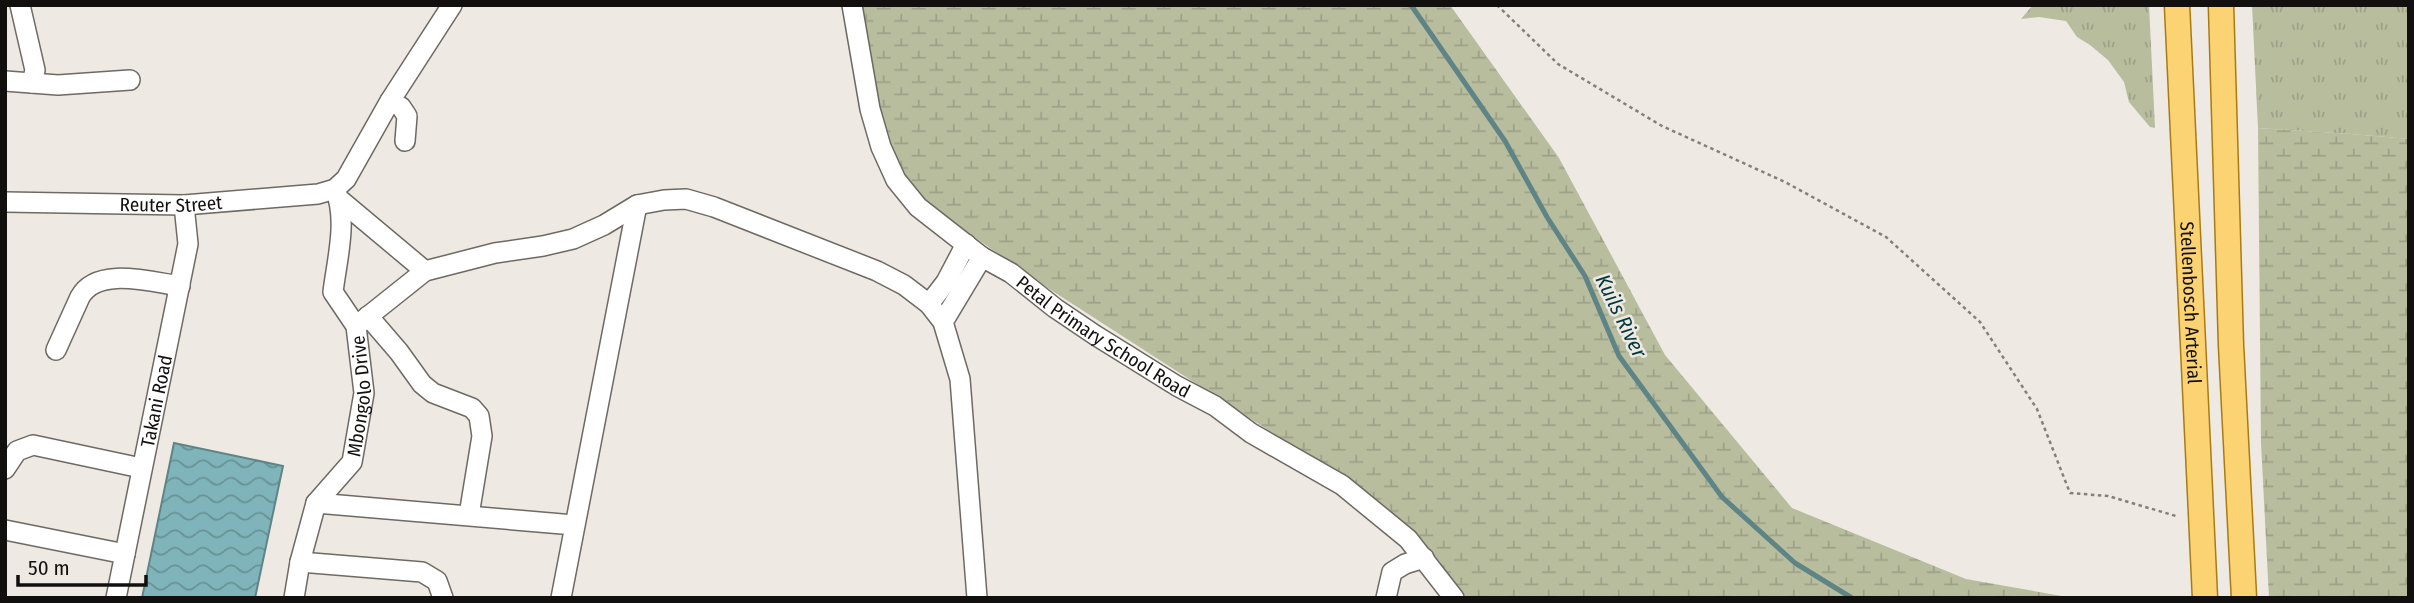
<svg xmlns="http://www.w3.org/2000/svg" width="2414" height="603" viewBox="0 0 2414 603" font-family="'Fira Sans Condensed',sans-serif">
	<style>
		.grass { fill: url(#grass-tufts) }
		.wetland { fill: url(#wetland-marsh) }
		.water { fill: url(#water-waves); stroke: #5e8486; stroke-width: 2 }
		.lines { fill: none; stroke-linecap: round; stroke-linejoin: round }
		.stream { stroke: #5e8486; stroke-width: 5 }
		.minor-casing { stroke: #6e6963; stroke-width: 22 }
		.major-casing { stroke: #a97b13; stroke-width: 27 }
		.path { stroke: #837f7a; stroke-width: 2.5; stroke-dasharray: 3.5 3.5; stroke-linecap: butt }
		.minor { stroke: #fff; stroke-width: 19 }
		.major { stroke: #fcd373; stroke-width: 24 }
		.labels { text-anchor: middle; stroke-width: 5; stroke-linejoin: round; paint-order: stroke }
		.street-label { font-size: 19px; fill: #12100e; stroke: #eee9e2 }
		.water-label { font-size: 21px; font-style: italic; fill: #02383d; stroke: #eee9e2 }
	</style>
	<defs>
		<pattern id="grass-tufts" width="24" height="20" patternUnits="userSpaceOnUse" patternTransform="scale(1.75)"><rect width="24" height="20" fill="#b8bd9e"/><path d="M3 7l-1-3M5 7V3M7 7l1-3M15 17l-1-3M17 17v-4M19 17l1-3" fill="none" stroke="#9da187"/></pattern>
		<pattern id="wetland-marsh" width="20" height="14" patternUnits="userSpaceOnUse" patternTransform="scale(1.75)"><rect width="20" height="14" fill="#b8bd9e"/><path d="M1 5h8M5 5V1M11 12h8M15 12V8" fill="none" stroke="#9da187"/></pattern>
		<pattern id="water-waves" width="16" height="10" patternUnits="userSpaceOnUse" patternTransform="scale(1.75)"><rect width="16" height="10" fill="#7fb5ba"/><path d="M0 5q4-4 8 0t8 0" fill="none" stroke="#679296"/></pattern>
	</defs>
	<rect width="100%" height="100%" fill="#eee9e2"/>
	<g class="grass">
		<path d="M2033,5H2149L2155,128L2150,127L2129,102L2124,82L2108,60L2090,45L2077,37L2066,21L2039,17L2021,19Z"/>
		<path d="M2252,5H2409V139C2359,134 2309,131 2258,128Z"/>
	</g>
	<g class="wetland">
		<path d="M862,5H1450L1559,158L1665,355L1792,508L1966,579L2073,598H1459L1344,479L1040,283L933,208L910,186L892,156L882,118Z"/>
		<path d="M2258,128C2309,131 2359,134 2409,139V598H2269L2261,443Z"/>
	</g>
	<path class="water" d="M174,443L283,466L255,598H142Z"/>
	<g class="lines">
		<path class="stream" d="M1411,5L1505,141L1547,217L1585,276L1619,356L1722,497L1795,563L1852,598"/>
		<defs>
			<g id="minor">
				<path d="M20,5L35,70L32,83"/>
				<path id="s1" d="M852,5L870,109L881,147L896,180L918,207L982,257L1011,273L1055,308L1095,335L1177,386L1215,406L1251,433L1342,485L1408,539L1454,598"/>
				<path d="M5,81L58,85L130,80"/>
				<path d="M390,101L401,107L407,116L405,141"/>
				<path d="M339,199L425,271"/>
				<path id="s2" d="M5,202L184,205L318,194L335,189L346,179L390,101L452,5"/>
				<path d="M929,304L946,282L966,244"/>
				<path d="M368,316L399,352L422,384L433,393L472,408L479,416L482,436L469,515"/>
				<path d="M943,322L982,257"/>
				<path d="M356,326L425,271L495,253L543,246L573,239L604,225L637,205L664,200L686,199L714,207L877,271L904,285L929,304L943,322L960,379L977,598"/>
				<path d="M56,350L80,297C97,266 151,282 180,286"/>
				<path d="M5,469L17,451L33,445L141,468"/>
				<path d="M316,503L574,525"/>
				<path d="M5,530L125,554"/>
				<path d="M300,562L422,572L437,581L443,598"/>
				<path id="s3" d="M116,598L188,244L184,205"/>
				<path id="s4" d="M294,598L300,562L316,503L352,462L364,393L356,326L333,292C337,259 348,220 335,189"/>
				<path d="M561,598L637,205"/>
				<path d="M1386,598L1392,572L1405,564L1424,558"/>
			</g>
			<g id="major">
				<path id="s5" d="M2177,5L2205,598"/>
				<path d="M2221,5L2231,345L2244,598"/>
			</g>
		</defs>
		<use href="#minor" class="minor-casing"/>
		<use href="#major" class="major-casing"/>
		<path class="path" d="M1497,5L1558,64L1662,126L1785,182L1886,237L1980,322L2037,409L2070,493L2108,496L2176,516"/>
		<use href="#minor" class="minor"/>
		<use href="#major" class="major"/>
	</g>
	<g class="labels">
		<g class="street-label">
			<text dy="7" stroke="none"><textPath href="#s2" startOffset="166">Reuter Street</textPath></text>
			<text dy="7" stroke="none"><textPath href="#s5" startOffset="298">Stellenbosch Arterial</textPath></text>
			<text dy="7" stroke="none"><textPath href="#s1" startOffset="443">Petal Primary School Road</textPath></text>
			<text dy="7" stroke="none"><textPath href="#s4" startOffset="219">Mbongolo Drive</textPath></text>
			<text dy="7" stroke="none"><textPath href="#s3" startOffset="201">Takani Road</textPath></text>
		</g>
		<g class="water-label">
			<text transform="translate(1621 316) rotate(64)" y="7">Kuils River</text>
		</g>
	</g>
	<rect width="2414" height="603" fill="none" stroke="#12100e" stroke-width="14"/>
	<path d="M18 575v10h128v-10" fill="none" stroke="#12100e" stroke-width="3.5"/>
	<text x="28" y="575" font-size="21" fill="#12100e" stroke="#eee9e2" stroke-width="5" paint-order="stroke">50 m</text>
</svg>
